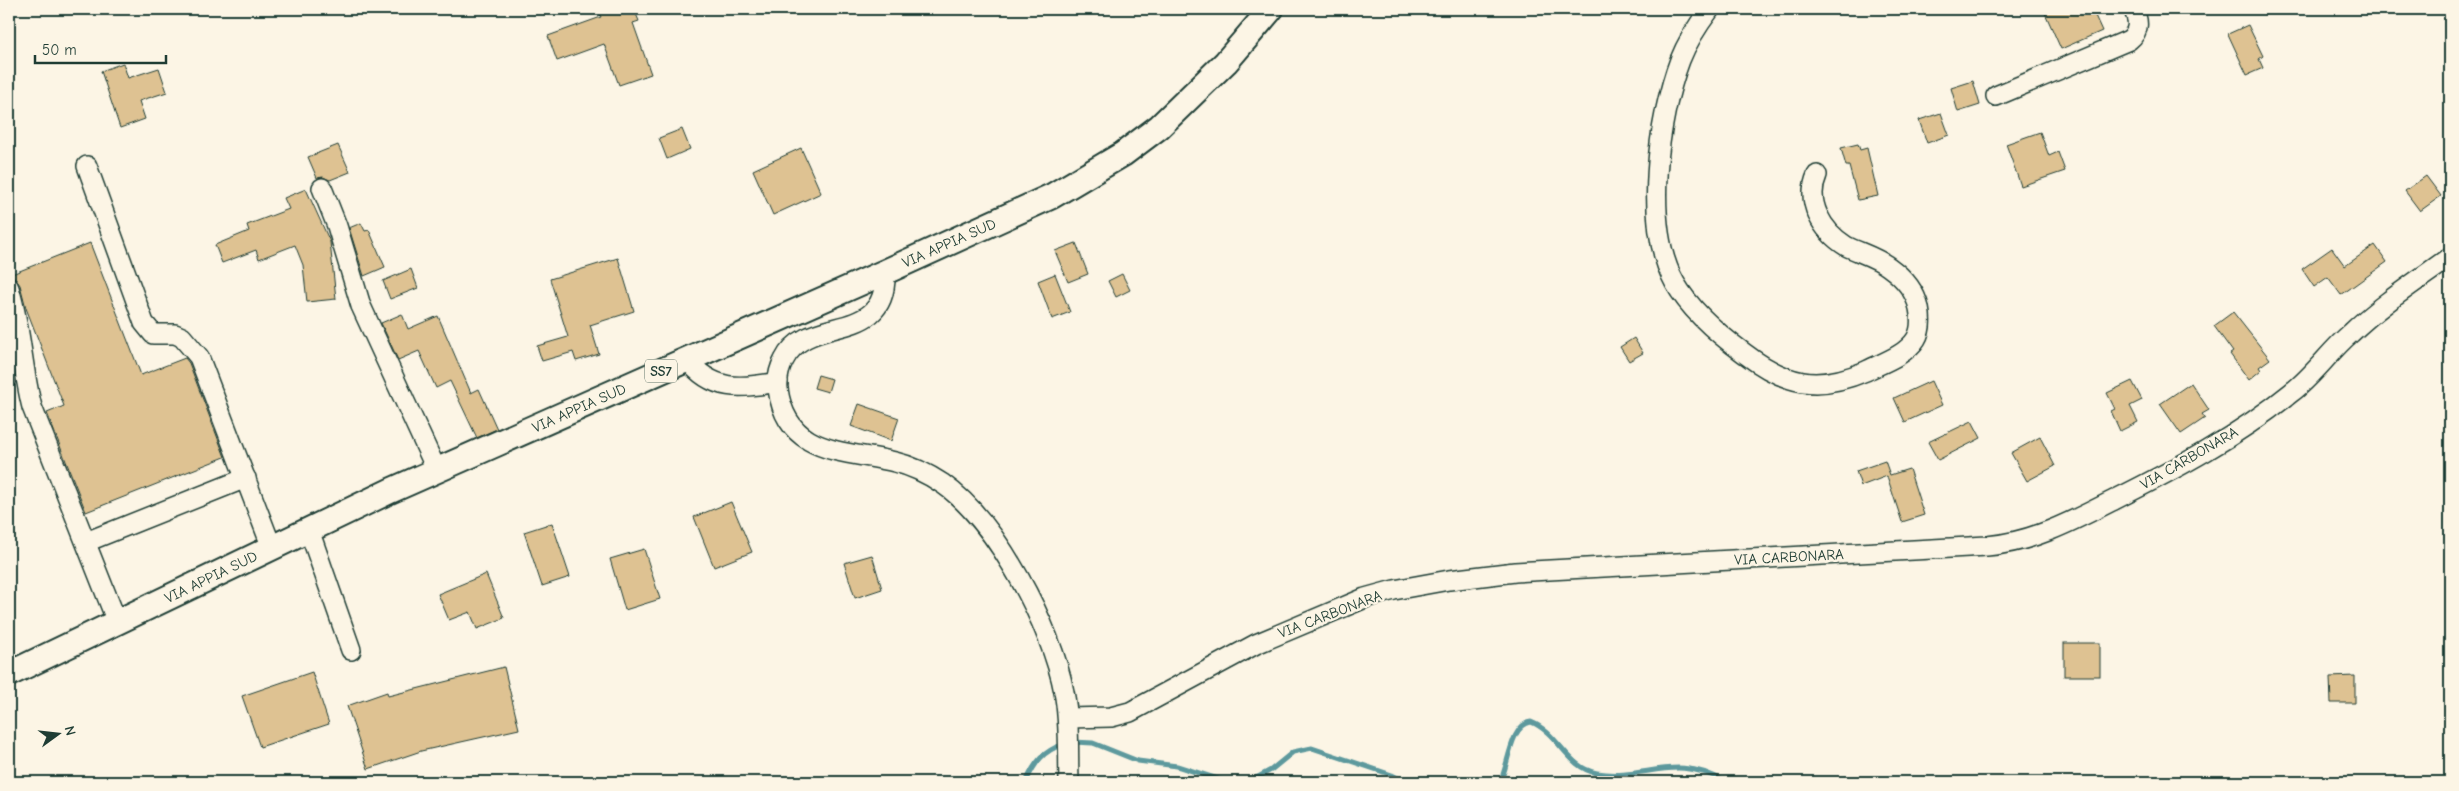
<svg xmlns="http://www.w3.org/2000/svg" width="2459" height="791" viewBox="0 0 2459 791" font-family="'Comic Neue',sans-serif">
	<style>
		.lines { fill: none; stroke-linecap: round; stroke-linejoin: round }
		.stream { stroke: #5d999d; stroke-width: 5 }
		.building { fill: #dec292; stroke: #1f3d34 }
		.minor-casing { stroke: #1f3d34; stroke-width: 22 }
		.major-casing { stroke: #1f3d34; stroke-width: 28 }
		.minor { stroke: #fcf5e5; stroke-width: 19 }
		.major { stroke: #fcf5e5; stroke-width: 24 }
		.labels { text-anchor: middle; stroke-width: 4.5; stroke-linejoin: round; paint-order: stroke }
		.shield { fill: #fcf5e5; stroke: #617469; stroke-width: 1 }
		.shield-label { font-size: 14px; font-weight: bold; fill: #1f3d34 }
		.street-label { font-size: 15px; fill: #1f3d34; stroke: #fcf5e5 }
	</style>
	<rect width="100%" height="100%" fill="#fcf5e5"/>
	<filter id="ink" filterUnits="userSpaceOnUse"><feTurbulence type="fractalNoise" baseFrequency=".02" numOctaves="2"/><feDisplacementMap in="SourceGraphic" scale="10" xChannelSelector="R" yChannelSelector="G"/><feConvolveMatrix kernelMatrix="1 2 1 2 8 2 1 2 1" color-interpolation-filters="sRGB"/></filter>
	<g filter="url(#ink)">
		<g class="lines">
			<g class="stream">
				<path d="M1073,742L1093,743L1138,761L1177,766L1227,782"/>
				<path d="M1026,782C1035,762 1043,751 1064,744"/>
				<path d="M1249,782L1271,770L1293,752L1312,748L1392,775L1405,782"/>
				<path d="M1500,782C1509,765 1510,725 1531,722C1559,733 1567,768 1597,773C1645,781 1675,752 1725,782"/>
			</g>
		</g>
		<g class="building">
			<path d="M598,9H634L639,21L633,23L651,74L619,85L604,44L557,61L548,36L601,17Z"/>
			<path d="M2056,9H2092L2102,31L2061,49L2045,13Z"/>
			<path d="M2248,25L2263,56L2259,59L2263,68L2247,75L2228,34Z"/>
			<path d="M123,63L128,78L159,68L167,92L139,101L145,119L120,128L101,71Z"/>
			<path d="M1973,81L1980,105L1958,112L1951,88Z"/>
			<path d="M1941,113L1949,135L1927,143L1919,120Z"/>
			<path d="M682,129L690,149L667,159L659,138Z"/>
			<path d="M2040,132L2049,156L2058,152L2065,171L2021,186L2006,144Z"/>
			<path d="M1858,144L1860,150L1867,148L1878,196L1858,200L1849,166H1846L1841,148Z"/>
			<path d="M338,145L350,172L330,180L323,177L317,178L308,157Z"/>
			<path d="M801,148L821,193L773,215L753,170Z"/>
			<path d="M2426,176L2441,196L2420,211L2405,191Z"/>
			<path d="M306,189L330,242L336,299L307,302L303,265L295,245L259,259L256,250L222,263L215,245L249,231L247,225L289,209L284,198Z"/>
			<path d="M361,223L365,231L369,230L385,267L364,276L349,228Z"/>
			<path d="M90,243L141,375L185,358L189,363L225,457L86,512L47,413L64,406L26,308L20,285L12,274Z"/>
			<path d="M1076,243L1088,274L1068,282L1055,251Z"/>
			<path d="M2375,245L2387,262L2341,295L2328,277L2314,287L2302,269L2332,248L2345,266Z"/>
			<path d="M618,258L634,311L590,325L599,354L576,361L573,352L542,361L537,346L568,337L550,279Z"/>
			<path d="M411,269L418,288L390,299L383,281Z"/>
			<path d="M1055,274L1070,312L1052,319L1038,281Z"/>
			<path d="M1122,274L1130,290L1116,297L1108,281Z"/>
			<path d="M2233,312L2270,359L2259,367L2261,370L2249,380L2230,354L2233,352L2214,326Z"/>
			<path d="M402,314L408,329L438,316L471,393L479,389L497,429L477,438L450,381L436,388L419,351L398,360L381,323Z"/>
			<path d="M1634,338L1643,353L1629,361L1620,347Z"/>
			<path d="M818,375L832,379L828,392L814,388Z"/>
			<path d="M1931,381L1942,405L1905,422L1894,398Z"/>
			<path d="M2132,381L2142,400L2130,406L2138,422L2120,431L2111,411L2115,409L2107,393Z"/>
			<path d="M2191,383L2209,410L2202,414L2205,418L2181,434L2160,404Z"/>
			<path d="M859,404L899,418L891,441L851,426Z"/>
			<path d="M1972,421L1981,438L1938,460L1928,442Z"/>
			<path d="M2040,437L2055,466L2027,481L2011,453Z"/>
			<path d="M1885,461L1890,475L1909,469L1924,515L1902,522L1887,476L1861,486L1856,471Z"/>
			<path d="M731,502L752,552L714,567L694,517Z"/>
			<path d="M552,523L570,577L542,586L524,532Z"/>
			<path d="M644,549L660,599L625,610L610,559Z"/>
			<path d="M872,555L882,589L855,598L844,563Z"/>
			<path d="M486,574L504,618L477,629L470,612L449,620L438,594Z"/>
			<rect x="2064" y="643" width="36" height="33"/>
			<path d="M504,667L519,729L421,751L368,769L347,706L387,692L388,696Z"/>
			<path d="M312,672L329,724L260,747L242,696Z"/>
			<path d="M2355,676V703H2331L2330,677Z"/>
		</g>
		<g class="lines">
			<defs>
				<g id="minor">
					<path d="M1710,9C1698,25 1687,42 1680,60C1658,118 1643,226 1675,283C1691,311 1718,334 1744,353C1786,385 1817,392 1866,371C1882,363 1906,355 1916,339C1922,329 1921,318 1919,308C1915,291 1903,277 1889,267C1876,257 1860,253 1846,246C1822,231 1805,202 1817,175"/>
					<path d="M1996,96L2129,40C2140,31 2139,20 2133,9"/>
					<path d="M87,166L144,323L153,334H175L182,337L199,357L272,548"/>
					<path d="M322,188L337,226L361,306L437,471"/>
					<path d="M885,272C888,347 808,311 784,360C779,369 777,379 778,389C787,456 845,450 895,462C912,466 928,474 943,484C997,522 1052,627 1064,692C1070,721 1068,752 1069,782"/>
					<path d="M9,288C21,327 22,368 32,407L117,622"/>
					<path d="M687,359C712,392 741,389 778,382"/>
					<path d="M309,530L351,650"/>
					<path d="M86,542L246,478"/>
					<path d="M1068,718L1111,717L1130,712L1256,644L1365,598L1394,590L1449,580L1515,572L1987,546C2033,542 2073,521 2114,500C2176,469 2238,436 2292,392C2314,375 2330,351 2351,333C2381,304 2417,281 2450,257"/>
				</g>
				<path id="major" d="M9,674L390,491L885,272L1052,196L1123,154L1159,127L1226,62L1271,9"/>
			</defs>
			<use href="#minor" class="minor-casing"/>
			<use href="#major" class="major-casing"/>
			<use href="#minor" class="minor"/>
			<use href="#major" class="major"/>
		</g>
	</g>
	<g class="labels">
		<rect class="shield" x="645" y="359.5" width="32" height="23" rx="4"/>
		<g class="shield-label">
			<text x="661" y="376">SS7</text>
		</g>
		<g class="street-label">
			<text transform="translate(949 243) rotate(-24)" y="5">VIA APPIA SUD</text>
			<text transform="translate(579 408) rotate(-24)" y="5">VIA APPIA SUD</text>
			<text transform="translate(2189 458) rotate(-30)" y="5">VIA CARBONARA</text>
			<text transform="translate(1789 557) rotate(-3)" y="5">VIA CARBONARA</text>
			<text transform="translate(211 577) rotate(-26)" y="5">VIA APPIA SUD</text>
			<text transform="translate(1330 614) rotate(-21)" y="5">VIA CARBONARA</text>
		</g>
	</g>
	<rect width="2459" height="791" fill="none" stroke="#fcf5e5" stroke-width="30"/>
	<rect x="15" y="15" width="2429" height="761" fill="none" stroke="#1f3d34" stroke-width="2" filter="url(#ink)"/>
	<g transform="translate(58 734) rotate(75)" stroke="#fcf5e5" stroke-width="4" paint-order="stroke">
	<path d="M0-4L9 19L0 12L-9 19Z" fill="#1f3d34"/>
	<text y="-8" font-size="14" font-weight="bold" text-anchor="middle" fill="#1f3d34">N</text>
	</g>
	<path d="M35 55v8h131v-8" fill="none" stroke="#1f3d34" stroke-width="2.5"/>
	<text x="42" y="55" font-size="15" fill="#1f3d34" stroke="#fcf5e5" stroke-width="4" paint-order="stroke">50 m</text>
</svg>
